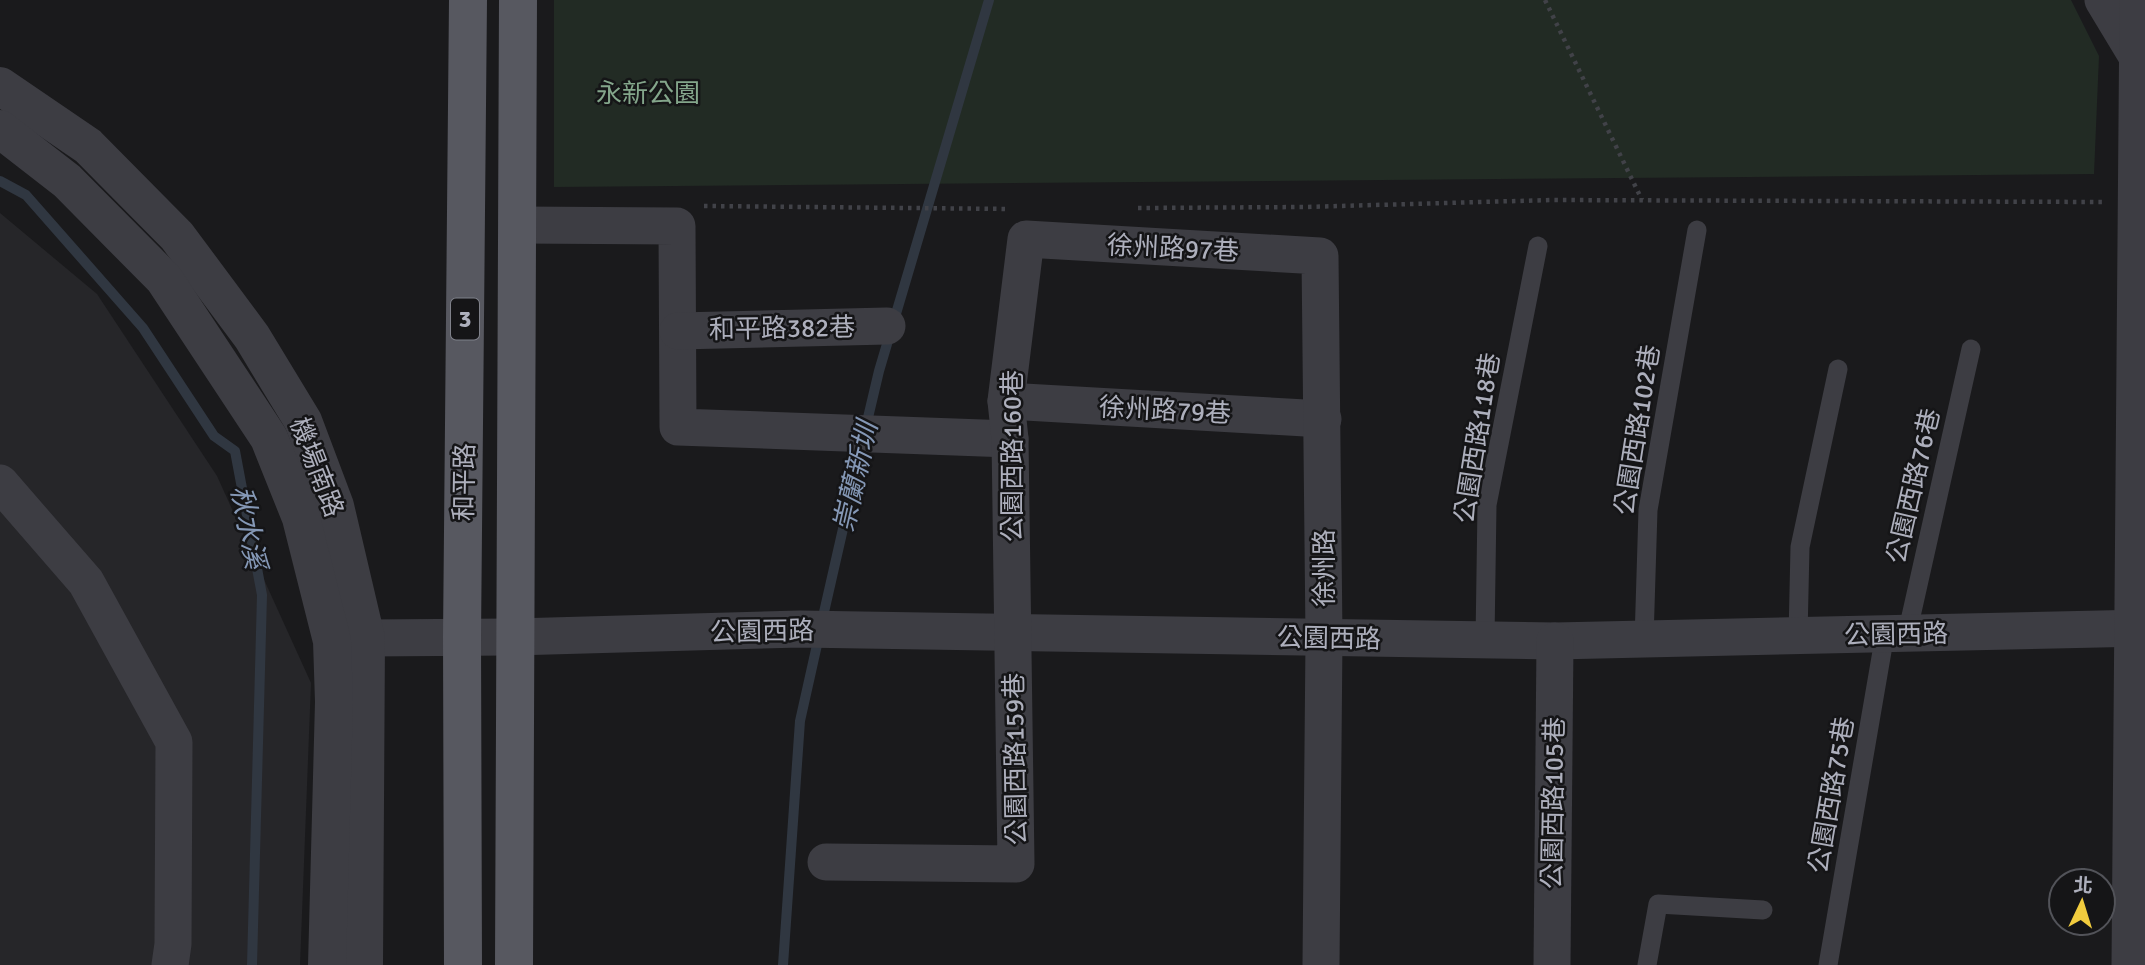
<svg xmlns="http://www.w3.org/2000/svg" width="2145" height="965" viewBox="0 0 2145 965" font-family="Signika,'Noto Sans TC',sans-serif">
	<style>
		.built { fill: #262629 }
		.green { fill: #222b24 }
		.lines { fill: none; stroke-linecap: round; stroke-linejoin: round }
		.stream { stroke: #303741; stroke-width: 10 }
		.path { stroke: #414248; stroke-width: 4.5; stroke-dasharray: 3.5 5; stroke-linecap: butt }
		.service { stroke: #3d3d43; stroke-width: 19 }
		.minor { stroke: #3d3d43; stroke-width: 37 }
		.tertiary { stroke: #3d3d43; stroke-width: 38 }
		.primary { stroke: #575860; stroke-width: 38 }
		.labels { text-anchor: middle; stroke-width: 5; stroke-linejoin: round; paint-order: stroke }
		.shield { fill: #151517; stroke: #7f818a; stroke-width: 2 }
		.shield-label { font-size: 24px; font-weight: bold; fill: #adafbc }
		.park-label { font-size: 26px; fill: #84a68b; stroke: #151517 }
		.street-label { font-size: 26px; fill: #adafbc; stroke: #151517 }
		.water-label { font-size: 28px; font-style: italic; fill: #8598b6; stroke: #151517 }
	</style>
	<rect width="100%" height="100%" fill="#1a1a1c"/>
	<path class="built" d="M0,213L97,294L217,476L311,683L300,965H0Z"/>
	<path class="green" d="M554,0H2071L2099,56L2094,174L554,187Z"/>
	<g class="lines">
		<g class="stream">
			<path d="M0,181L26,195L143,328L214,436L235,451L262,595L252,965"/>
			<path d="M866,426L879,371L989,0"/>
			<path d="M822,621L863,441"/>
			<path d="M783,965L800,721L819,636"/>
		</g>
		<g class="path">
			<path d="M1545,0L1642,200"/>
			<path d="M704,206L1010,209"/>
			<path d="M1138,208L1304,207L1552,200L2102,202"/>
		</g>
		<g class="service">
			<path d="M1907,634L1971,349"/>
			<path d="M1798,636L1800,547L1838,369"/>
			<path d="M1485,640L1487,505L1538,246"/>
			<path d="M1644,640L1648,510L1697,230"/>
			<path d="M1647,965L1658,904L1763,910"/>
			<path d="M1828,965L1885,634"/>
		</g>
		<g class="minor">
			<path d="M2103,0L2138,58"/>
			<path d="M518,225L677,226L678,427L1010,439"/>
			<path d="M678,331L887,326"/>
			<path d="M1006,401L1323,419"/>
			<path d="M0,483L86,582L174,742L173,944L170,965"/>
			<path d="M337,641L366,638L514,637L800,629L1555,641L2145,628"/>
			<path d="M826,862L1016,864L1010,439L1006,401L1026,239L1320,256L1324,638L1321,965"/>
			<path d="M1552,965L1555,641"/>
			<path d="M2130,965L2138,0"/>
		</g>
		<g class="tertiary">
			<path d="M0,86L88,146L177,236L252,337L303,421L335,506L366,638L364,965"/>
			<path d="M0,129L67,181L164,279L269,438L301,518L332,641L334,702L327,965"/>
		</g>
		<g class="primary">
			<path d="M463,965L462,637L468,0"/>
			<path d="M514,965L518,0"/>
		</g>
	</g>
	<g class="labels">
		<rect class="shield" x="451" y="298.5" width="28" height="41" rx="5"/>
		<g class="shield-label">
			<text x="465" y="327">3</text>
		</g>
		<g class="park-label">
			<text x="648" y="102">永新公園</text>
		</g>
		<g class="street-label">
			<text transform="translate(1173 248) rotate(3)" y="9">徐州路97巷</text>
			<text transform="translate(782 328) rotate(-1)" y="9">和平路382巷</text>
			<text transform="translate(1165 410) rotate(3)" y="9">徐州路79巷</text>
			<text transform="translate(1637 430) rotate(-81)" y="9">公園西路102巷</text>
			<text transform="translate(1477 438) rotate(-81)" y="9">公園西路118巷</text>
			<text transform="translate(1012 456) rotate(-90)" y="9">公園西路160巷</text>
			<text transform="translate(317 467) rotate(69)" y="9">機場南路</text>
			<text transform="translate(464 482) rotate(-89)" y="9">和平路</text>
			<text transform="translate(1913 486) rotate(-77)" y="9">公園西路76巷</text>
			<text transform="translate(1324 568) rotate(-90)" y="9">徐州路</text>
			<text transform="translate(762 631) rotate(-1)" y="9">公園西路</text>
			<text transform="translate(1896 634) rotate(-1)" y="9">公園西路</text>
			<text transform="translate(1329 638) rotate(1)" y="9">公園西路</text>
			<text transform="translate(1015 759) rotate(-91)" y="9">公園西路159巷</text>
			<text transform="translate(1831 795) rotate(-80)" y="9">公園西路75巷</text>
			<text transform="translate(1553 803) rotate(-89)" y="9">公園西路105巷</text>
		</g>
		<g class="water-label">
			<text transform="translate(855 477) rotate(-77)" y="10">崇蘭新圳</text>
			<text transform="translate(249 527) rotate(79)" y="10">秋水溪</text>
		</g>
	</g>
	<g transform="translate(2082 902) rotate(4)"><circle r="33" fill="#151517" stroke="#525359" stroke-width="2"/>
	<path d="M0-5L12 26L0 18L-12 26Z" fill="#f1cc3e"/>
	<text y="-10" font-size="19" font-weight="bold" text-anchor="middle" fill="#adafbc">北</text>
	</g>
</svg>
